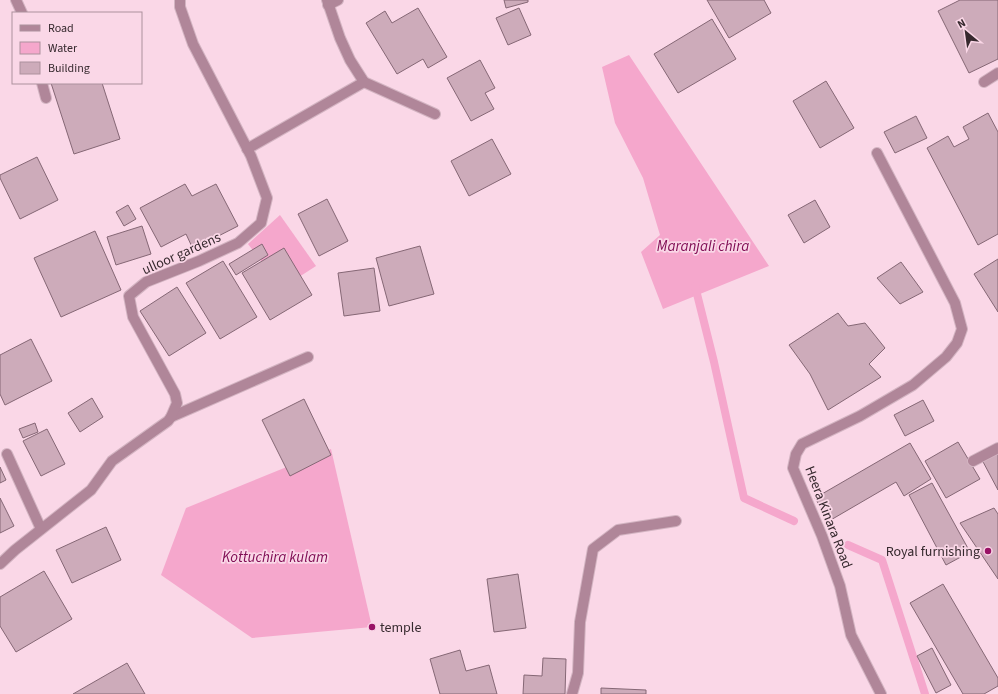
<svg xmlns="http://www.w3.org/2000/svg" width="998" height="694" viewBox="0 0 998 694" font-family="'Source Sans 3',sans-serif">
	<style>
		.water { fill: #f5a7cc }
		.lines { fill: none; stroke-linecap: round; stroke-linejoin: round }
		.stream { stroke: #f5a7cc; stroke-width: 8 }
		.building { fill: #cdabba; stroke: #856775 }
		.service-casing { stroke: #d3b4c2; stroke-width: 12 }
		.minor-casing { stroke: #d3b4c2; stroke-width: 12 }
		.service { stroke: #b08699; stroke-width: 10 }
		.minor { stroke: #b08699; stroke-width: 10 }
		.poi-dot { fill: #991266; stroke: #fad7e7; stroke-width: 1.5 }
		.labels { text-anchor: middle; stroke-width: 3.5; stroke-linejoin: round; paint-order: stroke }
		.street-label { font-size: 14px; fill: #36292e; stroke: #fad7e7 }
		.poi-label { font-size: 14px; fill: #36292e; stroke: #fad7e7; text-anchor: end }
		.water-label { font-size: 15px; font-style: italic; fill: #810e55; stroke: #fad7e7 }
	</style>
	<rect width="100%" height="100%" fill="#fad7e7"/>
	<g class="water">
		<path d="M629,55L769,266L663,309L641,252L660,235L643,178L615,123L602,67Z"/>
		<path d="M280,215L316,266L282,288L248,244Z"/>
		<path d="M331,449L372,627L252,638L161,575L186,508Z"/>
	</g>
	<g class="lines">
		<g class="stream">
			<path d="M695,286L714,362L744,498L794,521"/>
			<path d="M848,545L882,560L925,694"/>
		</g>
	</g>
	<g class="building">
		<path d="M504,0H528V2L506,8Z"/>
		<path d="M707,0H764L771,13L729,38Z"/>
		<path d="M960,0H998V59L969,73L938,11Z"/>
		<path d="M418,8L447,57L428,68L423,59L397,74L366,23L385,11L392,23Z"/>
		<path d="M519,8L531,35L508,45L496,18Z"/>
		<path d="M712,19L736,59L678,93L654,54Z"/>
		<path d="M480,60L495,88L485,93L494,109L471,121L447,78Z"/>
		<path d="M826,81L854,128L820,148L793,101Z"/>
		<path d="M51,83H102L120,139L74,154Z"/>
		<path d="M988,113L998,132V234L978,245L927,148L948,136L954,147L969,139L963,127Z"/>
		<path d="M916,116L927,138L895,153L884,132Z"/>
		<path d="M492,139L511,174L469,196L451,161Z"/>
		<path d="M37,157L58,200L20,219L0,178V175Z"/>
		<path d="M185,184L192,196L216,184L238,226L193,249L186,234L161,247L140,208Z"/>
		<path d="M327,199L348,241L319,256L298,214Z"/>
		<path d="M815,200L830,227L804,243L788,215Z"/>
		<path d="M128,205L136,219L124,226L116,212Z"/>
		<path d="M142,226L151,254L116,265L107,237Z"/>
		<path d="M95,231L121,290L61,317L34,258Z"/>
		<path d="M262,244L268,255L236,275L229,264Z"/>
		<path d="M420,246L434,294L389,306L376,258Z"/>
		<path d="M284,248L312,295L270,320L242,273Z"/>
		<path d="M998,259V312L974,274Z"/>
		<path d="M223,261L257,317L220,339L186,283Z"/>
		<path d="M901,262L923,292L900,304L877,278Z"/>
		<path d="M374,268L380,311L344,316L338,273Z"/>
		<path d="M177,287L206,333L169,356L140,311Z"/>
		<path d="M838,313L848,326L865,323L885,348L869,364L881,377L828,410L810,374L789,345Z"/>
		<path d="M31,339L52,381L5,405L0,394V355Z"/>
		<path d="M92,398L103,417L80,432L68,413Z"/>
		<path d="M304,399L331,455L290,476L262,420Z"/>
		<path d="M923,400L934,421L905,436L894,415Z"/>
		<path d="M35,423L38,432L23,438L19,429Z"/>
		<path d="M47,429L65,464L41,476L23,441Z"/>
		<path d="M958,442L980,479L946,498L925,461Z"/>
		<path d="M910,443L931,479L904,496L896,482L829,521L815,498Z"/>
		<path d="M998,449V490L981,458Z"/>
		<path d="M0,467L6,480L0,483Z"/>
		<path d="M932,483L970,552L946,565L909,495Z"/>
		<path d="M0,498L14,526L0,533Z"/>
		<path d="M994,508L998,514V579L960,523Z"/>
		<path d="M106,527L121,560L72,583L56,550Z"/>
		<path d="M44,571L72,619L16,652L0,626V597Z"/>
		<path d="M518,574L526,628L494,632L487,579Z"/>
		<path d="M943,584L998,678V686L984,694H963L910,603Z"/>
		<path d="M932,648L951,685L936,693L917,656Z"/>
		<path d="M460,650L466,671L489,665L497,694H440L430,659Z"/>
		<path d="M543,658L566,659L565,694H523L524,675L542,676Z"/>
		<path d="M127,663L145,694H73Z"/>
		<path d="M601,688L646,690V694H601Z"/>
	</g>
	<g class="lines">
		<defs>
			<g id="service">
				<path d="M984,82L998,73"/>
				<path d="M973,461L998,448"/>
			</g>
			<g id="minor">
				<path d="M16,0L22,13"/>
				<path d="M327,0L340,38L350,60L364,82L435,114"/>
				<path d="M328,5L338,0"/>
				<path d="M42,83L46,98"/>
				<path d="M247,149L364,82"/>
				<path d="M877,153L955,303L962,329L957,343L946,357L913,385L860,416L802,444L796,454L793,468L822,536L840,586L851,635L881,694"/>
				<path d="M171,417L308,357"/>
				<path d="M7,454L41,529"/>
				<path d="M0,564L15,550L91,490L112,461L168,421L171,417L177,403L175,394L133,317L129,296L146,282L199,261L238,243L261,223L267,198L251,156L193,44L180,7V0"/>
				<path d="M572,694L578,673L580,622L593,549L618,530L676,521"/>
			</g>
		</defs>
		<use href="#service" class="service-casing"/>
		<use href="#minor" class="minor-casing"/>
		<use href="#service" class="service"/>
		<use href="#minor" class="minor"/>
	</g>
	<g class="poi-dot">
		<circle cx="988" cy="551" r="4"/>
		<circle cx="372" cy="627" r="4"/>
	</g>
	<g class="labels">
		<g class="street-label">
			<text transform="translate(181 253) rotate(-24)" y="5">ulloor gardens</text>
			<text transform="translate(829 517) rotate(69)" y="5">Heera Kinara Road</text>
		</g>
		<g class="poi-label">
			<text x="980" y="556">Royal furnishing</text>
			<text x="380" y="632" text-anchor="start">temple</text>
		</g>
		<g class="water-label">
			<text x="703" y="251">Maranjali chira</text>
			<text x="275" y="562">Kottuchira kulam</text>
		</g>
	</g>
	<rect x="12" y="12" width="130" height="72" fill="#fad7e7" stroke="#ac919d"/>
	<rect x="20" y="25" width="20" height="6" fill="#b08699" stroke="#ac919d"/>
	<text x="48" y="32" font-size="12" fill="#36292e">Road</text>
	<rect x="20" y="42" width="20" height="12" fill="#f5a7cc" stroke="#ac919d"/>
	<text x="48" y="52" font-size="12" fill="#36292e">Water</text>
	<rect x="20" y="62" width="20" height="12" fill="#cdabba" stroke="#ac919d"/>
	<text x="48" y="72" font-size="12" fill="#36292e">Building</text>
	<g transform="translate(966 32) rotate(331)" stroke="#fad7e7" stroke-width="3" paint-order="stroke">
	<path d="M0-3L7 15L0 10L-7 15Z" fill="#36292e"/>
	<text y="-6" font-size="11" font-weight="bold" text-anchor="middle" fill="#36292e">N</text>
	</g>
</svg>
